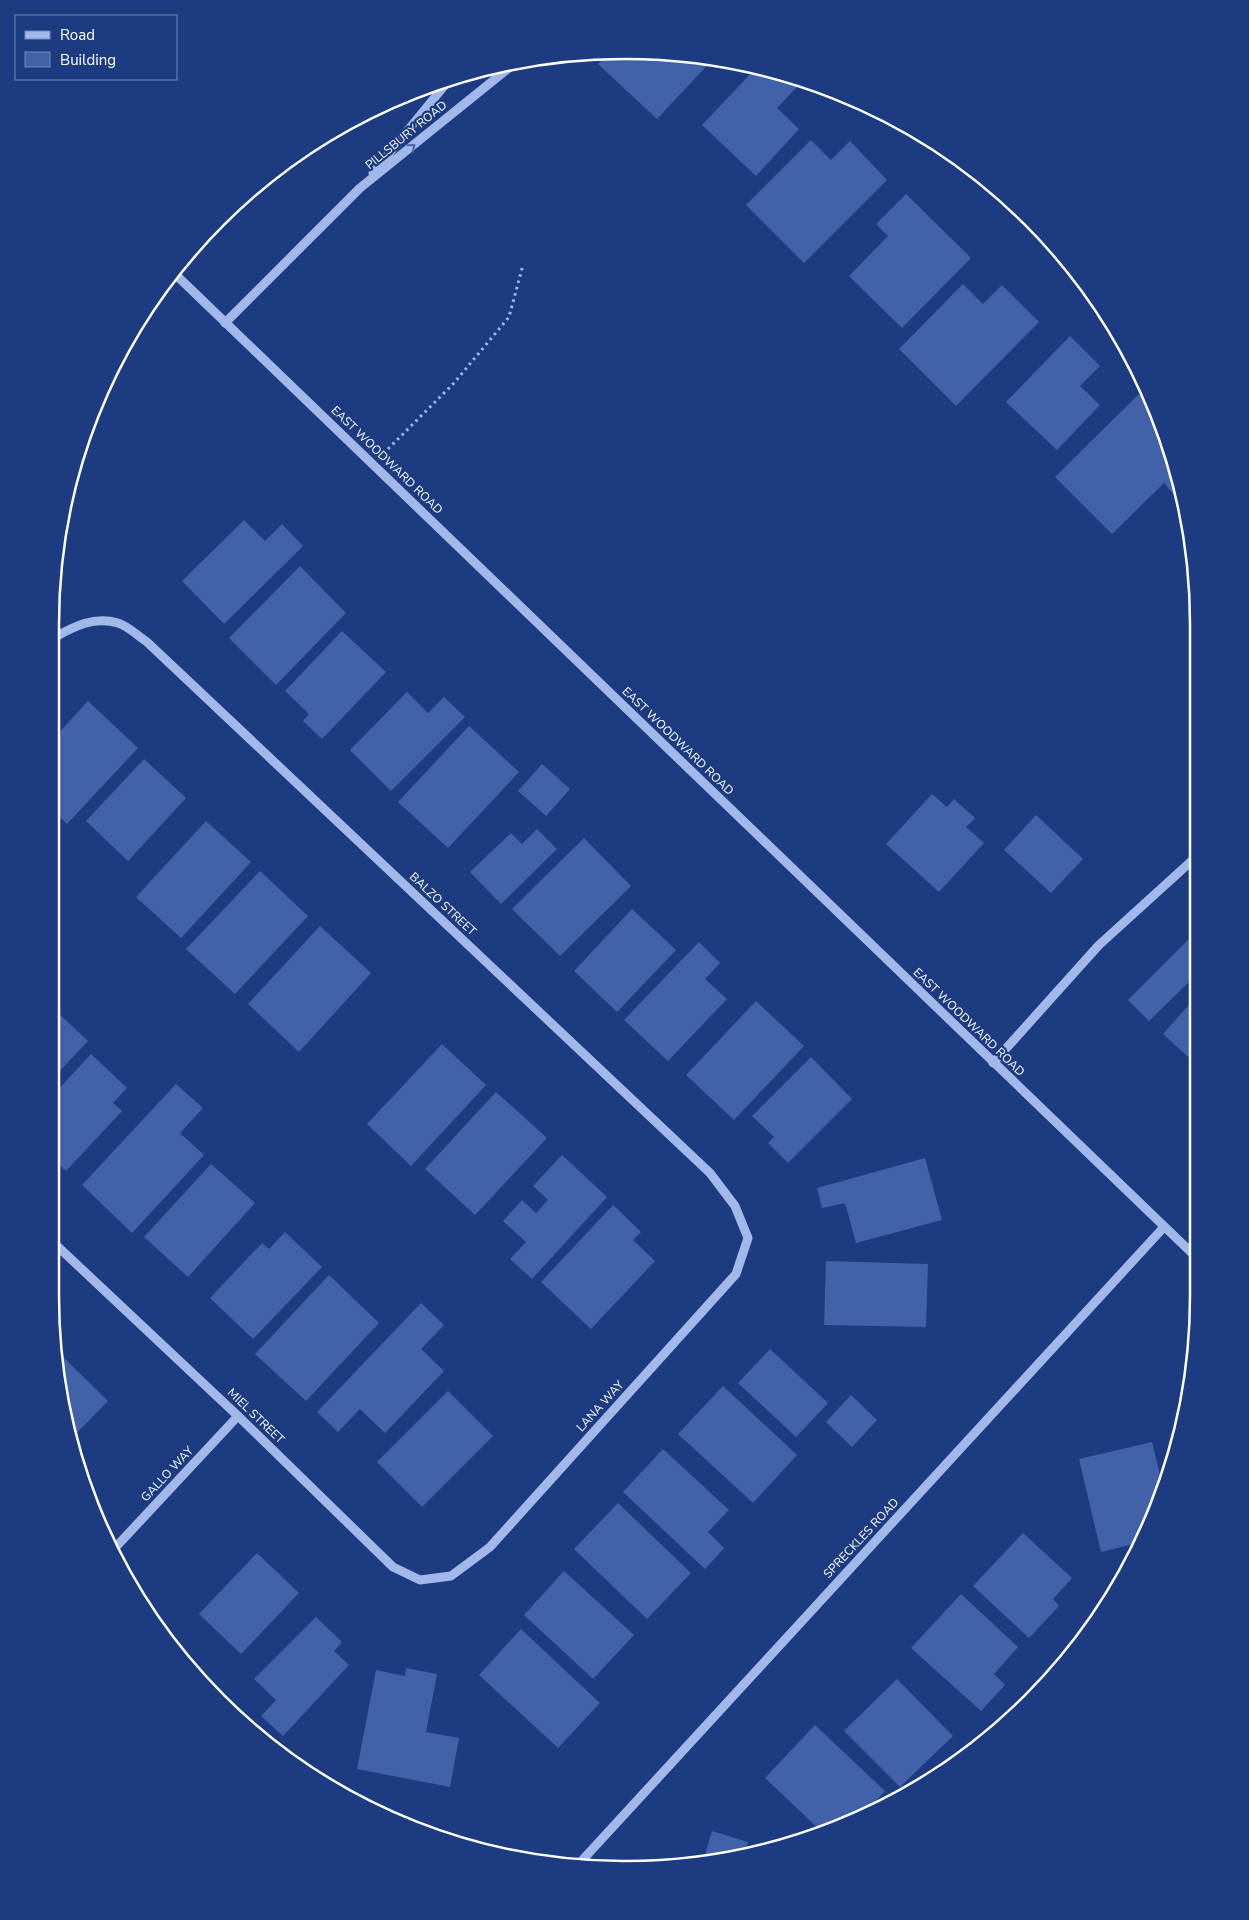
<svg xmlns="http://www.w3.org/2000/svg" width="1249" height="1920" viewBox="0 0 1249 1920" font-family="'Nunito Sans',sans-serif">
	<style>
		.building { fill: #4161a9 }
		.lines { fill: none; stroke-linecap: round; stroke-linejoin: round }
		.path { stroke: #a1b8e9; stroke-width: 3; stroke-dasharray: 2.5 4; stroke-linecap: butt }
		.minor { stroke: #a1b8e9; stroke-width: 9 }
		.oneway { stroke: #4b67a5 }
		.labels { text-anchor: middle; stroke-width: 4.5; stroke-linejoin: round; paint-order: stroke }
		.street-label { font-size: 12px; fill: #fff; stroke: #1d3b81 }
		.rim { fill: none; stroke: #fff; stroke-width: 2.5 }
	</style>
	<rect width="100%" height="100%" fill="#1d3b81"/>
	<g class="building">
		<path d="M609,52L699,55L714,58L657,119L598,64Z"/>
		<path d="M756,68L784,75L797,87L777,108L799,129L756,176L702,125Z"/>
		<path d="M811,140L831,160L850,141L887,180L804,263L746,205Z"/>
		<path d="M906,194L971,258L902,328L849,276L888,236L876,224Z"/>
		<path d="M963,284L983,304L1002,285L1039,322L956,406L899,349Z"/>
		<path d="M1070,336L1100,366L1080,386L1100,405L1057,450L1006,402Z"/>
		<path d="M1146,387L1158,418L1155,421L1161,428L1179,476L1182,489L1175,496L1164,483L1112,534L1055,477Z"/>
		<path d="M244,520L265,541L282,524L303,546L224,624L182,581Z"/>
		<path d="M300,566L346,613L276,685L229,638Z"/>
		<path d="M342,631L386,672L322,739L303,721L309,714L285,691Z"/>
		<path d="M407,692L428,713L444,697L465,717L391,791L350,750Z"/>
		<path d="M88,701L138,748L67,824L55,812V737Z"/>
		<path d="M469,726L519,772L448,848L398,802Z"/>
		<path d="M144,759L186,798L128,861L86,821Z"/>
		<path d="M542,764L570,789L546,816L518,791Z"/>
		<path d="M932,794L947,807L954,799L975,818L966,827L984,843L939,892L886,844Z"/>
		<path d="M1036,815L1083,859L1051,893L1004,850Z"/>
		<path d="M206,821L251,862L181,938L136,897Z"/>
		<path d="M537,829L557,849L501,904L470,872L511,833L522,844Z"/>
		<path d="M584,838L631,886L560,956L512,909Z"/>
		<path d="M260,871L308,916L235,994L186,949Z"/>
		<path d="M632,909L676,950L617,1012L574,971Z"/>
		<path d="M320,926L371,973L299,1052L248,1004Z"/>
		<path d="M1193,935L1196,938V975L1149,1021L1128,1000Z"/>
		<path d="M699,942L720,963L705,979L727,999L668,1061L624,1020Z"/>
		<path d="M1196,997V1064L1163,1034Z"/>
		<path d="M756,1001L804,1046L734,1120L686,1075Z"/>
		<path d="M55,1010L88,1041L55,1076Z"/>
		<path d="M442,1044L486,1085L411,1166L367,1124Z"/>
		<path d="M91,1054L127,1088L113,1103L122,1111L66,1171L55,1161V1093Z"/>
		<path d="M811,1057L852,1099L788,1163L768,1143L774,1137L752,1116Z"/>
		<path d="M176,1084L203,1108L180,1133L204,1155L132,1233L82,1185Z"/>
		<path d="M496,1092L547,1138L475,1215L425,1169Z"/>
		<path d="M562,1155L607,1197L532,1279L510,1259L526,1242L503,1221L522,1200L536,1213L548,1200L533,1186Z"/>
		<path d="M925,1158L942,1220L856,1243L845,1203L822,1208L817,1188Z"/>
		<path d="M211,1164L255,1203L188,1277L144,1237Z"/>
		<path d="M613,1205L641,1232L633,1240L655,1261L591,1329L541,1282Z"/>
		<path d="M285,1232L322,1267L253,1339L210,1298L262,1243L269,1249Z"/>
		<path d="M826,1261L928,1264L926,1327L824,1325Z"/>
		<path d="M329,1275L379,1323L306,1401L255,1354Z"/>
		<path d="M421,1303L444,1325L421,1349L444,1371L385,1433L360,1409L338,1432L317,1412Z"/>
		<path d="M770,1349L828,1403L796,1437L738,1383Z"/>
		<path d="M59,1353L108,1401L71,1439L55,1371V1357Z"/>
		<path d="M723,1386L797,1455L753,1503L678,1434Z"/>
		<path d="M448,1391L493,1436L422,1507L377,1462Z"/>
		<path d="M851,1395L877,1420L852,1447L826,1422Z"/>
		<path d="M1152,1442L1163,1487L1155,1516L1142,1542L1101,1552L1079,1459Z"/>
		<path d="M663,1449L729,1510L708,1532L724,1548L705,1569L623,1492Z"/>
		<path d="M618,1503L691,1573L647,1619L574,1549Z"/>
		<path d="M1023,1533L1072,1578L1053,1599L1059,1606L1029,1638L973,1586Z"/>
		<path d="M257,1553L299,1593L241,1654L199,1614Z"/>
		<path d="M564,1571L634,1635L593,1679L524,1615Z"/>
		<path d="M961,1594L1018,1647L994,1674L1005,1685L981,1711L911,1648Z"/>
		<path d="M316,1617L342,1642L334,1651L349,1665L283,1736L261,1716L276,1700L254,1679Z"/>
		<path d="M521,1629L600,1703L558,1748L479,1675Z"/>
		<path d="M406,1668L437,1674L426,1732L459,1738L450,1787L357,1769L376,1670L405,1676Z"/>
		<path d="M897,1679L953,1736L900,1787L844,1731Z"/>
		<path d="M815,1725L885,1791L860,1818L822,1832L765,1778Z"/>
		<path d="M712,1831L748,1842L744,1856L716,1862L704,1858Z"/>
	</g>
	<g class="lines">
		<path class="path" d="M388,449L454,383L509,317L523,265"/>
		<g class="minor">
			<path d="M373,173L449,80"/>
			<path d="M174,273L1195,1256"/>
			<path d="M225,323L360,188L515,63"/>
			<path d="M55,637C75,626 94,616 118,623C128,626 138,636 147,642L710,1173L735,1206L748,1238L736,1274L490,1547L451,1576L420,1580L393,1567L238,1416L55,1244"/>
			<path d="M993,1063L1099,945L1197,856"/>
			<path d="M114,1549L238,1416"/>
			<path d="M576,1867L1164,1227"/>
		</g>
	</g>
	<defs><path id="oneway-chevron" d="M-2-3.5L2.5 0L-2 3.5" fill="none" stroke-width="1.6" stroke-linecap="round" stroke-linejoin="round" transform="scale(1.25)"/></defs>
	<use class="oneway" href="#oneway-chevron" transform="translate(412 147) rotate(-39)"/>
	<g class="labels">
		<g class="street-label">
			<text transform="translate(406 135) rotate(-39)" y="4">PILLSBURY ROAD</text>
			<text transform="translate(387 460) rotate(44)" y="4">EAST WOODWARD ROAD</text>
			<text transform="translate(678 741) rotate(44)" y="4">EAST WOODWARD ROAD</text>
			<text transform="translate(443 904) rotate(43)" y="4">BALZO STREET</text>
			<text transform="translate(969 1022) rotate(44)" y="4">EAST WOODWARD ROAD</text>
			<text transform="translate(600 1406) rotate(-48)" y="4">LANA WAY</text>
			<text transform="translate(256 1416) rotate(44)" y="4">MIEL STREET</text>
			<text transform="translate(167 1474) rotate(-47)" y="4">GALLO WAY</text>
			<text transform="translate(861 1538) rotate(-47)" y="4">SPRECKLES ROAD</text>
		</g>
	</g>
	<path d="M0 0H1249V1920H0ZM624 59H625A565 565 0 0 1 1190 624V1296A565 565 0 0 1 625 1861H624A565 565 0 0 1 59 1296V624A565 565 0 0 1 624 59Z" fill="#1d3b81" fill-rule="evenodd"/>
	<path class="rim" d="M624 59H625A565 565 0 0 1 1190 624V1296A565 565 0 0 1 625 1861H624A565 565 0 0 1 59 1296V624A565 565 0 0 1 624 59Z"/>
	<rect x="15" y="15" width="162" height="65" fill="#1d3b81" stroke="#7789b3"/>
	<rect x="25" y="31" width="25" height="8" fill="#a1b8e9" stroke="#7789b3"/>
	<text x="60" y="40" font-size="15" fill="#ffffff">Road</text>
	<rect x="25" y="52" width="25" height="15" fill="#4161a9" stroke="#7789b3"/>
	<text x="60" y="65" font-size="15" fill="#ffffff">Building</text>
</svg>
